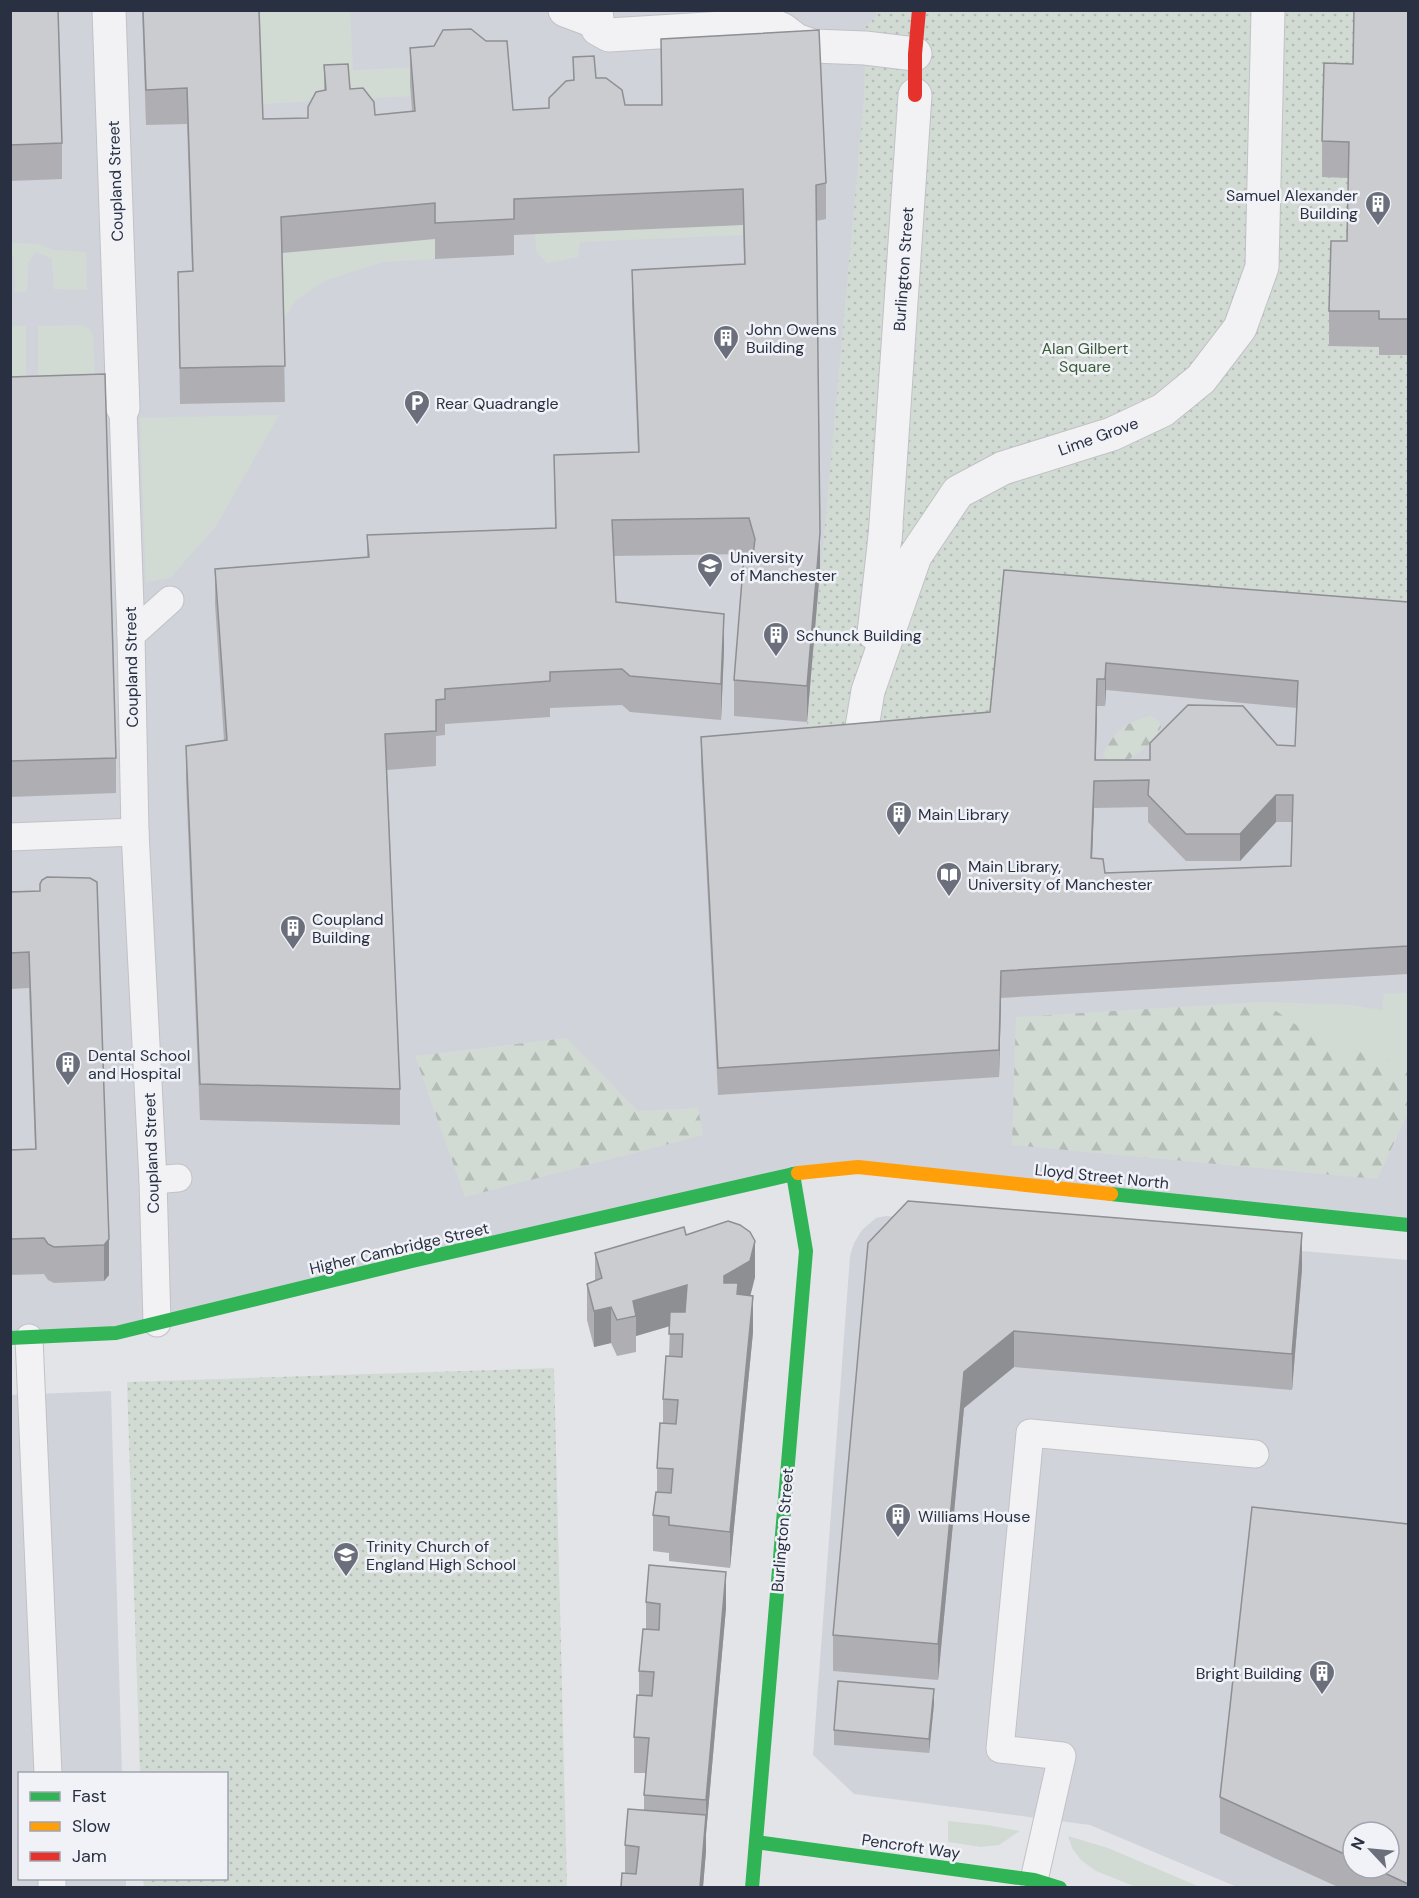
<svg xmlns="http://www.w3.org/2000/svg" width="1419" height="1898" viewBox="0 0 1419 1898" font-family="'DM Sans',sans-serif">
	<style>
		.built { fill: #d1d3db; fill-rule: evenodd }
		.grass { fill: #d2dbd3 }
		.forest { fill: url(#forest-firs) }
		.park { fill: url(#park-dots) }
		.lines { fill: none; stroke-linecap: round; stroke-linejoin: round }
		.lane-casing { stroke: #c1c2c6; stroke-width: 29 }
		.street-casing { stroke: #c1c2c6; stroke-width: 35 }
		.lane { stroke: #f2f2f4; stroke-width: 27 }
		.street { stroke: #f2f2f4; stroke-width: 33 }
		.fast { stroke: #30b455; stroke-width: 14 }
		.slow { stroke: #ff9f0a; stroke-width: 14 }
		.jam { stroke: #e5322d; stroke-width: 14 }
		.wall { fill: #afafb3; fill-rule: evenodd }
		.shaded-wall { fill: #8e8f92 }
		.building { fill: #cbccd0; stroke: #8e8f92; stroke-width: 1.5; fill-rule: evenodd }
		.labels { text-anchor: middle; stroke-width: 5; stroke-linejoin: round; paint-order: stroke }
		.street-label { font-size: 16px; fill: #293041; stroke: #f0f2f7 }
		.poi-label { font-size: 16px; fill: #293041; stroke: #f0f2f7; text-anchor: start }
		.park-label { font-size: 16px; fill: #3a5d36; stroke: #f0f2f7 }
	</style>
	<defs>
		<pattern id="forest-firs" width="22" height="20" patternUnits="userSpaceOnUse" patternTransform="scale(1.5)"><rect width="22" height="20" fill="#d2dbd3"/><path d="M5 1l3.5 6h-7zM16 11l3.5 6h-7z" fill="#b4bcb6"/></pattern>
		<pattern id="park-dots" width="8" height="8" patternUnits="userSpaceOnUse" patternTransform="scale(1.5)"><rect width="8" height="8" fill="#d2dbd3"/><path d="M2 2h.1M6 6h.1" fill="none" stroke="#b4bcb6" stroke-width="1.8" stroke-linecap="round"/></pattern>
	</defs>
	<rect width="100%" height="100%" fill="#e3e4e8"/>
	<g class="built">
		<path d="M11,11H1408V1225L858,1167L157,1323L11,1335Z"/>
		<path d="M886,1216L1408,1260V1887H1237L1090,1825L854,1794L813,1755L850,1256L854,1243L862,1230L876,1218ZM1353,1832H1389V1868H1353Z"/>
		<path d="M111,1391L122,1773L20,1774V1878L126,1879V1887H11L10,1395Z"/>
	</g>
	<g class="grass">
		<path d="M257,11H350L353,70L443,66L411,96L261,104Z"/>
		<path d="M743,225V235L580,242L578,257L547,263L537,253L535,234Z"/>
		<path d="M435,239V259L383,262L326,280L296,300L283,320L281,253Z"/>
		<path d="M11,243L39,244L53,250L86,252L87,290L54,289L52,259L36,252L28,263L27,292H15L14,257H11Z"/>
		<path d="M82,325L89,328L93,335L95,387L38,389V326Z"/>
		<path d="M10,326H26V387H11Z"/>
		<path d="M279,415L216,526L170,578L146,582L140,418Z"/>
		<path d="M1408,993V1066L1318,1040L1263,1002L1350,1005L1382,1010L1384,994Z"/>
		<path d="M948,1821L987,1825L1020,1831L999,1845L981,1847L948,1842Z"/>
		<path d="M1068,1836L1108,1848L1200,1887H1136L1096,1871L1081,1860L1072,1848Z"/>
	</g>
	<g class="forest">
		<path d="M1151,716L1159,721L1161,727L1151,743L1120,766L1110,763L1103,755C1113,732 1127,721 1151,716Z"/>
		<path d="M1263,1002L1318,1040L1408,1066V1113L1377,1179L1012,1145L1016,1017Z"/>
		<path d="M566,1038L638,1111L698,1108L703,1135L465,1197L415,1056Z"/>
	</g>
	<g class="park">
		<path d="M876,11H1355L1353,100L1322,138V177L1349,178L1347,277L1329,346L1379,347L1408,355V629L1004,597L990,739L812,755L807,722L864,98L866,26L876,16Z"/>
		<path d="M554,1368L567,1887H144L143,1879L226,1878V1774L140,1773L127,1382Z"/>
	</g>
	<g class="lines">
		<defs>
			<g id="lane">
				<path d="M123,408L131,635L135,832L153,1180L157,1323"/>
				<path d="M131,635L170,600"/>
				<path d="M10,837L135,832"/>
				<path d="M153,1180L178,1178"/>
				<path d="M29,1338L48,1774"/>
				<path d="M52,1878V1888"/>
				<path d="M1034,1880L1062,1756L1000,1749L1030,1433L1255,1454"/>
			</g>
			<g id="street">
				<path d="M109,10L123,408"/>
				<path d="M565,10L597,22"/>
				<path d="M596,10L598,29L609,35L772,25L783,30L796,40L813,46L865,48L915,54"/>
				<path d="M885,539L915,95"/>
				<path d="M874,633L886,528"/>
				<path d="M858,751L868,691L915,556L958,492L1003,468L1112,434L1163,410L1201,379L1240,328L1262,267L1268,10"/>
			</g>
		</defs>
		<use href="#lane" class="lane-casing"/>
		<use href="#street" class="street-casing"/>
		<use href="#lane" class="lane"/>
		<use href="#street" class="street"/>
		<g class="fast">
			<path d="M1111,1194L1408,1225"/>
			<path d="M10,1338L116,1333L412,1261L798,1173"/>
			<path d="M756,1842L1034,1880L1060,1888"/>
			<path d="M752,1888L806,1251L793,1174"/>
		</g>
		<path class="slow" d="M798,1173L858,1167L1111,1194"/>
		<path class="jam" d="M915,95V54L919,10"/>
	</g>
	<g class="wall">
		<path d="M10,10L62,143V179L10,181Z"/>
		<path d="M142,10H259L263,119L308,118L324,90V65L350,89L375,115L412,111L410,84V48L513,110L549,108L573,80V57L625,105H661V39L826,183V219L816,221L820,569L807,722L734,716V680L749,554L614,556L616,602L724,650L721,720L630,712L622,705L550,708V717L445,724V735L436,736V766L387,770L400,1089V1125L200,1120L186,782V746L224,741L215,604V569L367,557V535L555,528L554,455L638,452L632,306V270L744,264L743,225L514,235V255L435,259V239L282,253L285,402L180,404L178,272L192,271L187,124L146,125Z"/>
		<path d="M1408,10V355H1379V347L1329,346V311L1347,241L1349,178L1322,177V141L1353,64Z"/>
		<path d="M10,377L116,758V793L10,797Z"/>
		<path d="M1004,570L1408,602V974L1001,998L999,1077L718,1095L701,764V737L990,712ZM1106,690L1297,708L1295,746L1277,745L1150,760H1096L1097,706H1105ZM1148,807V822L1186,861H1240L1276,822H1292L1291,866L1105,873L1092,858L1094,808Z"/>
		<path d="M90,878L109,1275L104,1281L54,1283L48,1280L44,1274L10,1275V1150L35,1149L29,988L10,989V892L40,891Z"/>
		<path d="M686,1235L755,1277L750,1296L753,1332L730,1568L669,1561V1553L653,1551V1515L657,1492V1468L663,1423V1399L669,1356L670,1326L636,1336V1352L617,1356L611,1343L594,1347L587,1320V1284L595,1280V1253Z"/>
		<path d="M868,1243L1302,1269L1292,1390L1014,1367L964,1408L938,1680L833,1671V1635Z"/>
		<path d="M1408,1524V1887H1338L1220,1833V1797ZM1353,1832L1389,1868H1353Z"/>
		<path d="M646,1602L726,1608L706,1834V1851L703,1887L625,1873V1845L644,1810V1795L646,1773H634V1737L639,1695V1671L646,1629Z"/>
		<path d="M934,1704L929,1753L834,1745V1730Z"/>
	</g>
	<g class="shaded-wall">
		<path d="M820,533V569L807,722V686Z"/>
		<path d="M724,614V650L721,720V684Z"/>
		<path d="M1106,663V690L1105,706V679Z"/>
		<path d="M1097,679V706L1095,787V760Z"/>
		<path d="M1094,781V808L1091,885V858Z"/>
		<path d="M1276,795V822L1240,861V834Z"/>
		<path d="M1001,971V998L999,1077V1050Z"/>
		<path d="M1302,1233V1269L1292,1390V1354Z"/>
		<path d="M109,1239V1275L104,1281V1245Z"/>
		<path d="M755,1241V1277L750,1297L738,1304L724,1283V1276Z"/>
		<path d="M687,1285V1321L636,1336V1316L633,1301Z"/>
		<path d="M753,1296V1332L730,1568V1532Z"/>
		<path d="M611,1307V1343L594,1347V1311Z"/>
		<path d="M1014,1331V1367L964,1408L938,1680V1644L964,1372Z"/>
		<path d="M726,1572V1608L706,1834V1851L703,1887H700L706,1817V1800Z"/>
		<path d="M934,1689V1704L929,1753V1739Z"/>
	</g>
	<g class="building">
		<path d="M10,10H58L62,143L10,145Z"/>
		<path d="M143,10H259L263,119L308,118V107L316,92L326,90L324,65L348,64L350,89L363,88L374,102L375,115L415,111L410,48L434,46L443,30L471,29L486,41H507L513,110L549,108V98L566,81L574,80L573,57L594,56L596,78H606L622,90L625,105H662L661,39L819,30L826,183L816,185L820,533L807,686L734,680L744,555H753L755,539L749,518L612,520L616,602L724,614L721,684L630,676L622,669L550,672V681L445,689V699L436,700V731L385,734L400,1089L200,1084L186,746L227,740L215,569L369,557L367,535L556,528L554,455L639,452L632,270L745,264L743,189L514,199V219L435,223V203L281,217L285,366L180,368L178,272L193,271L187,88L146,90Z"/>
		<path d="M1354,10H1408V319H1379V311H1329L1331,241H1347L1349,142L1322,141L1324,63L1353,64Z"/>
		<path d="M105,374L116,758L10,761V377Z"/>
		<path d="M1004,570L1408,602V946L1001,971L999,1050L718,1068L701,737L990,712ZM1106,663L1298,681L1295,746L1277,745L1243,706L1188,705L1150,743V760H1095L1097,679H1105ZM1149,780L1148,795L1186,834H1240L1276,795H1293L1291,866L1105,873L1103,859L1091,858L1094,781Z"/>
		<path d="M47,877L90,878L97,882L109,1239L104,1245L54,1247L48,1244L44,1238L10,1239V1150L36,1149L29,952L10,953V892L40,891V884L42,880Z"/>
		<path d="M908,1201L1302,1233L1292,1354L1014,1331L964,1372L938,1644L833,1635L868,1243Z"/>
		<path d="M728,1221L740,1225L750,1232L755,1241L750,1261L724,1276V1283H738L737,1294L753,1296L730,1532L669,1525V1517L653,1515L656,1492L671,1493L673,1469L657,1468L660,1423L676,1424L678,1400L663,1399L666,1356L682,1357L683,1334H669L670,1312H685L687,1285L633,1301L636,1316L617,1320L611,1307L594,1311L587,1284L602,1278L595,1253L684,1227L686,1235Z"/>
		<path d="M1252,1507L1408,1524V1884L1374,1868H1389V1832H1353V1858L1220,1797Z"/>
		<path d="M649,1565L726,1572L706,1800L644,1795L649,1738L634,1737L637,1695L652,1696L654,1672L639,1671L643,1629L659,1630L660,1604L646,1602Z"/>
		<path d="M838,1681L934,1689L929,1739L834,1730Z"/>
		<path d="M628,1809L706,1815L700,1887H621L622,1873L636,1874L639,1847L625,1845Z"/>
	</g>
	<defs>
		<symbol id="building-pin" viewBox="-11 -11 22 30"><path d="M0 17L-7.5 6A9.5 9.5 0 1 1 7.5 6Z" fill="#6a6f7b" stroke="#f0f2f7"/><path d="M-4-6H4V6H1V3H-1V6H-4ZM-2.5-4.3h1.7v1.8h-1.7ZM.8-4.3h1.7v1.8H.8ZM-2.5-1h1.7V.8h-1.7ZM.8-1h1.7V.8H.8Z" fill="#fff"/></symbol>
		<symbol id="parking-pin" viewBox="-11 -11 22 30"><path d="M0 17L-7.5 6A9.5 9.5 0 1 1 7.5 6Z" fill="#6a6f7b" stroke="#f0f2f7"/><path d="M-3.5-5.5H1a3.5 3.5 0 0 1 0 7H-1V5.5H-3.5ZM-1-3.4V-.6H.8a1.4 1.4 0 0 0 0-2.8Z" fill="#fff"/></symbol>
		<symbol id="university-pin" viewBox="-11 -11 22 30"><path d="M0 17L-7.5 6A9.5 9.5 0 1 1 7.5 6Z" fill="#6a6f7b" stroke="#f0f2f7"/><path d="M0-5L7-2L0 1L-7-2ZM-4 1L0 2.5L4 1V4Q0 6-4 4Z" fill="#fff"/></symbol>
		<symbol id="library-pin" viewBox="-11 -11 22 30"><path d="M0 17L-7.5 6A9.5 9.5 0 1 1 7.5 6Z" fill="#6a6f7b" stroke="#f0f2f7"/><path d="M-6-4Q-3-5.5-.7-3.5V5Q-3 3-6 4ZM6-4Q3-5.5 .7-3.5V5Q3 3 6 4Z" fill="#fff"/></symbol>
		<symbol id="school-pin" viewBox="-11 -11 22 30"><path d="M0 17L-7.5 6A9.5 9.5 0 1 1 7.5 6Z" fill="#6a6f7b" stroke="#f0f2f7"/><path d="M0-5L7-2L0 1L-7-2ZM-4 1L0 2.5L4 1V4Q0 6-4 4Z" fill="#fff"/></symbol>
	</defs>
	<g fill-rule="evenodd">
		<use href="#building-pin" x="1363" y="189" width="30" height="40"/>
		<use href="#building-pin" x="711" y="323" width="30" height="40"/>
		<use href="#parking-pin" x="402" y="388" width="30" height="40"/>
		<use href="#university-pin" x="695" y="551" width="30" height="40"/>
		<use href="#building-pin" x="761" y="620" width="30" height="40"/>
		<use href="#building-pin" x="884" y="799" width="30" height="40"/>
		<use href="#library-pin" x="934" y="860" width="30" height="40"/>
		<use href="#building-pin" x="278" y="913" width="30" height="40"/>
		<use href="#building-pin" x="53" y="1049" width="30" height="40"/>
		<use href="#building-pin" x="883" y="1501" width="30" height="40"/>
		<use href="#school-pin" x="331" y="1540" width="30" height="40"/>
		<use href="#building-pin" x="1307" y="1658" width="30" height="40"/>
	</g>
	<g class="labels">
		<g class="street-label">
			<text transform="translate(115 181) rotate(-92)" y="6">Coupland Street</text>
			<text transform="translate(903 269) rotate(-86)" y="6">Burlington Street</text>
			<text transform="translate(1098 436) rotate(-20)" y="6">Lime Grove</text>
			<text transform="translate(131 667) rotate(-91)" y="6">Coupland Street</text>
			<text transform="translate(151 1153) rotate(-92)" y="6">Coupland Street</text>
			<text transform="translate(1102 1176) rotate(6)" y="6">Lloyd Street North</text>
			<text transform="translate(399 1248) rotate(-13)" y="6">Higher Cambridge Street</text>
			<text transform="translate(782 1530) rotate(-85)" y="6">Burlington Street</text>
			<text transform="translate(911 1846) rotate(8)" y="6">Pencroft Way</text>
		</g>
		<g class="poi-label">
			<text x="1358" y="201" text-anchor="end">Samuel Alexander<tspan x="1358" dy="18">Building</tspan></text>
			<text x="746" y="335">John Owens<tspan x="746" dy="18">Building</tspan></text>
			<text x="436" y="409">Rear Quadrangle</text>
			<text x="730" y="563">University<tspan x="730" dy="18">of Manchester</tspan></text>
			<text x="796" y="641">Schunck Building</text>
			<text x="918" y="820">Main Library</text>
			<text x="968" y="872">Main Library,<tspan x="968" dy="18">University of Manchester</tspan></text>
			<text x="312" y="925">Coupland<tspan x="312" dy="18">Building</tspan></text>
			<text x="88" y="1061">Dental School<tspan x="88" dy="18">and Hospital</tspan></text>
			<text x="918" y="1522">Williams House</text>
			<text x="366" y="1552">Trinity Church of<tspan x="366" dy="18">England High School</tspan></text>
			<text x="1302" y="1679" text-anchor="end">Bright Building</text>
		</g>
		<g class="park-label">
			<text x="1085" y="354">Alan Gilbert<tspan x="1085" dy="18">Square</tspan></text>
		</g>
	</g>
	<rect width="1419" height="1898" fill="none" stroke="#293041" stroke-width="24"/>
	<rect x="18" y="1772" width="210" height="108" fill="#f0f2f7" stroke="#a0a4ae" stroke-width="1.5"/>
	<rect x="30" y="1792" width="30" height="9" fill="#30b455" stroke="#a0a4ae" stroke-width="1.5"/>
	<text x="72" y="1802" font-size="18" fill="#293041">Fast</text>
	<rect x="30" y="1822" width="30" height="9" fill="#ff9f0a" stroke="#a0a4ae" stroke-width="1.5"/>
	<text x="72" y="1832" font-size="18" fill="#293041">Slow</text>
	<rect x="30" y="1852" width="30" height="9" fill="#e5322d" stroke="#a0a4ae" stroke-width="1.5"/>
	<text x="72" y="1862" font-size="18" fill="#293041">Jam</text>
	<g transform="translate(1371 1850) rotate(296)"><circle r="28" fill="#f0f2f7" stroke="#a0a4ae" stroke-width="1.5"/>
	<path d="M0-4.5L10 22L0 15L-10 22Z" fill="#6a6f7b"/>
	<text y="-9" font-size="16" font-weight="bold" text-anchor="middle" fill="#293041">N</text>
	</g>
</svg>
